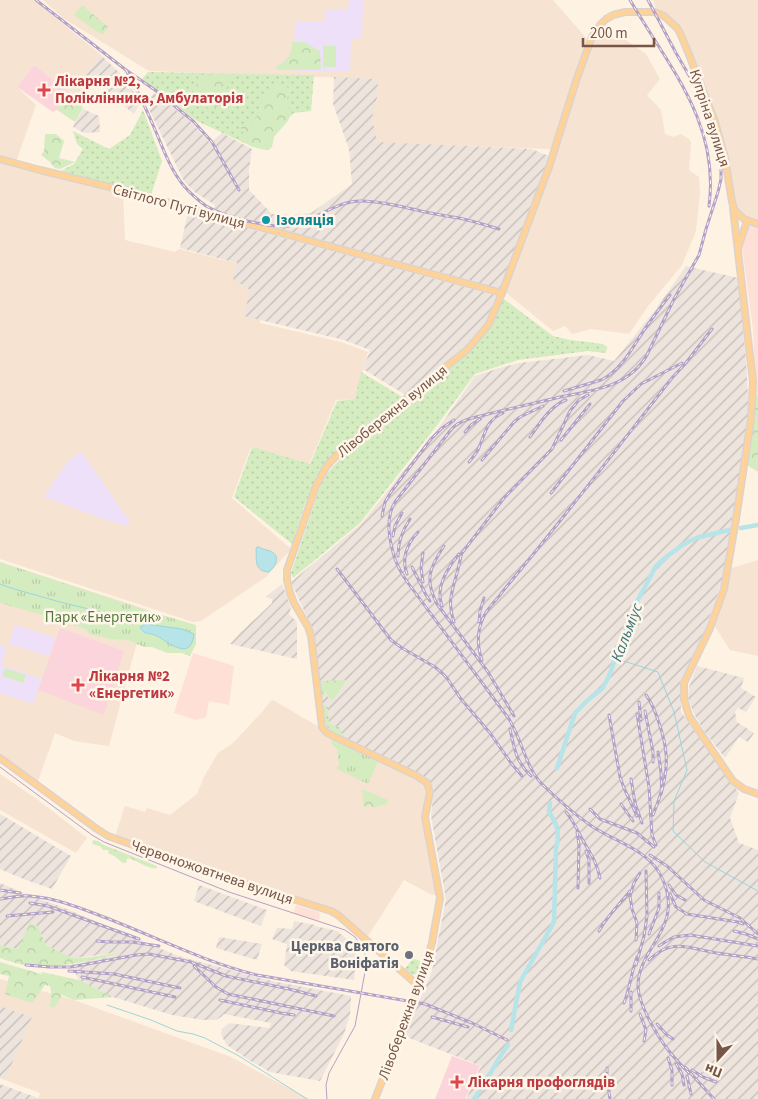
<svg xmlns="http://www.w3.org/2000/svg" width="758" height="1099" viewBox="0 0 758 1099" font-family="'Source Sans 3',sans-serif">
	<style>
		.residential { fill: #f6e3d1 }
		.commercial { fill: #ffe0d6 }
		.industrial { fill: url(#industrial-furrows) }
		.education { fill: #efe0fa }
		.medical { fill: #fcd5dc }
		.grass { fill: url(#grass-dots) }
		.forest { fill: url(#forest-crowns) }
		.park { fill: url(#park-tufts) }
		.pitch { fill: #d5ecc1 }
		.water { fill: #b6e4e8; stroke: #9cd5db }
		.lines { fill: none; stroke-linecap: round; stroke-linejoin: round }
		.stream { stroke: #9cd5db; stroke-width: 1 }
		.river { stroke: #b6e4e8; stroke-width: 4.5 }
		.major-casing { stroke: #dcd3cf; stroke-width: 8 }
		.major { stroke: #ffd398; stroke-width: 5 }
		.tram { stroke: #b3a1c8; stroke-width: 1 }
		.rail-casing { stroke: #b3a1c8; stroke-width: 3 }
		.rail { stroke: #fff6ea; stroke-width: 1; stroke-dasharray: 4; stroke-linecap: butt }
		.health-dot { fill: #e0444e; stroke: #fff6ea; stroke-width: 2 }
		.culture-dot { fill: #0f9aa8; stroke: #fff6ea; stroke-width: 2 }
		.worship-dot { fill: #6b7280; stroke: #fff6ea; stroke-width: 2 }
		.labels { text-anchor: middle; stroke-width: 5; stroke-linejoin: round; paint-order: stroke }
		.health-label { font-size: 15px; font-weight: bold; fill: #be3a42; stroke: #fff6ea; text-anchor: start }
		.street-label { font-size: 15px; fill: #775647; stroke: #fff6ea }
		.culture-label { font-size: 15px; font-weight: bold; fill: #0d838f; stroke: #fff6ea; text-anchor: start }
		.park-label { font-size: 15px; fill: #51783c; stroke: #fff6ea }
		.worship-label { font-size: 15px; font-weight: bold; fill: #5b616d; stroke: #fff6ea; text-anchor: end }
		.water-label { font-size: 16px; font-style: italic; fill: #3a767e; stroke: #fff6ea }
	</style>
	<defs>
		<pattern id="industrial-furrows" width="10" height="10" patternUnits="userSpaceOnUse" patternTransform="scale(1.25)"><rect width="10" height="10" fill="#ede4de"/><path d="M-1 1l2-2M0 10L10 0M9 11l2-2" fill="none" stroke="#c5bcb6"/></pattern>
		<pattern id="grass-dots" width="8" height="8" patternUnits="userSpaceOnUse" patternTransform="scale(1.25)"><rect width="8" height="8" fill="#d5ecc1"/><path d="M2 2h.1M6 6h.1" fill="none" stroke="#bacca7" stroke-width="1.8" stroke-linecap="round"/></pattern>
		<pattern id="forest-crowns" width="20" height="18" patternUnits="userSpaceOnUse" patternTransform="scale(1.25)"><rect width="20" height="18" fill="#d5ecc1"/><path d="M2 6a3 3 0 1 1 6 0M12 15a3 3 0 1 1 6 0" fill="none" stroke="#bacca7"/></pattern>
		<pattern id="park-tufts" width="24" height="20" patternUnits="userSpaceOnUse" patternTransform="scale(1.25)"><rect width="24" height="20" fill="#d5ecc1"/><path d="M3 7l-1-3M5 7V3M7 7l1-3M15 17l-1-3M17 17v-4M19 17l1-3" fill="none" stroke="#bacca7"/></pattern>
	</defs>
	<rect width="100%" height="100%" fill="#fef2e3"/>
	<g class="residential">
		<path d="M0,0H34L101,55L85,75L95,84L82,101L34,65L17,87L36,105L16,162L0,157Z"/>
		<path d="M43,0H553L587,39L551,149L376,143L372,118L377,98L378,79L149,71L63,18Z"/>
		<path d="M653,0H758V222L747,220L736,210L733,202L727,155L715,113L688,45L683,33L678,26L674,21L656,10Z"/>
		<path d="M600,38L626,40L646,54L660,79L647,95L661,110L665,134L673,137L681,134L689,139L691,142L689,170L699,177L700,193L696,231L682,265L649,305L629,334L591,329L572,334L565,326L553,331L504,291L589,45L596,39Z"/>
		<path d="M0,160L123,192L125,240L175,252L179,249L236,263V267L263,273L260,323L341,342L368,352L355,399L336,400L309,464L251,447L232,498L291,549L266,577L201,621L193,622L0,559Z"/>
		<path d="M758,560V656L730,650L714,625L732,568Z"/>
		<path d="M0,562L146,609L109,746L74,741L55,733L37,784L0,755Z"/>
		<path d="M273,700L319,727L325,734L422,781L428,789L427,796L423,816L438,894L432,895L404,880L368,936L337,911L310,901L207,869L115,836L125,806L145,812L147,808L170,815L197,794L204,777L218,753L232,744L262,712L270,702Z"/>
		<path d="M0,774L38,800L87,838L76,853L0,810Z"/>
		<path d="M0,979L74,1000L231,1057L309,1099H38L40,1093L5,1080L32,1017L0,1006Z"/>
	</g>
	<g class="commercial">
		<path d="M749,225L758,227V395L756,396L753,330L742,246Z"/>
		<path d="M193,653L234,666L229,705L209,701L206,717L196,720L174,713Z"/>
		<path d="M296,905L319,912L320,916L319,921L294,913Z"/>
	</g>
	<g class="industrial">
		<path d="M101,55L130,83L139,105L134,114L85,75Z"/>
		<path d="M334,77L378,79L377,98L372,118L377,142L531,149L549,156L500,290L213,212L215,205L196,193L184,181L146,103L154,93L189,120L210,143L222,133L252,149L249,169V190L272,214L291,215L311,213L352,184L349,149L333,104Z"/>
		<path d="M83,109L99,116L100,132L84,133L73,127Z"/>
		<path d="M188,212L498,296L490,316L466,348L407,396L363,369L370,350L344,340L244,316L250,290L233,279L237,263L180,248Z"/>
		<path d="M686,266L738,278L746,359L749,415L722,582L702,638L680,682L681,712L739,793L730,818L739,843L758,850V1099H466L481,1066L404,1036L432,971L446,899L431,816L434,788L423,777L327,731L313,630L291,582L361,524L440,426L475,376L499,368L519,363L588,355L614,361L656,309Z"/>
		<path d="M282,584L291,608L289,614L297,622V659L230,644L238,635L272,603V599L266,597Z"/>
		<path d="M697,666L744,678L741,688L756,697L746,712L738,708L735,712L737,722L754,733L748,742L739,737L725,758L705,732L694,714L688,698L689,687Z"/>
		<path d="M0,814L71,856L52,889L26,880L0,869Z"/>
		<path d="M0,883L31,896L62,907L178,956L272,981L351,996L350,1014L344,1034L320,1081L270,1072L249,1060L227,1045L221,1035L222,1029L229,1023L269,1028L271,1023L224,1014L221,1017L216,1020H203L172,1015L113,997L79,980L71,965L121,954L113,953L75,958L67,956L46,945L38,926L18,949L0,945Z"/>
		<path d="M199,885L267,910L261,926L194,901Z"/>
		<path d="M294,921L315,925V926L337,931L354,945L357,956L354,980L291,971L284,965L287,944L272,939L277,928L292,929Z"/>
		<path d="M219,937L262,944L257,960L216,948Z"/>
		<path d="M0,1006L32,1017L5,1080L0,1078Z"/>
		<path d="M0,1084L38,1098L37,1099H0Z"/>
	</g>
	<g class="education">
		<path d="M349,0H363L362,38L351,39L350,72L293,71L295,21H325L326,10L348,9Z"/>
		<path d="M81,451L130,522L127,526L101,518L44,497L60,472L69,460Z"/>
		<path d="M15,625L56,638L49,656L9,644Z"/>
		<path d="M0,645L7,647L2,665L42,679L33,704L0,693Z"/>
	</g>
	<g class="medical">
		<path d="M34,65L71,93L57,110L53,112L17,87Z"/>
		<path d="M60,628L124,651L104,715L38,690Z"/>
		<path d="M452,1056L480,1066L465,1099H435Z"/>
	</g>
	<g class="grass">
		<path d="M148,72L314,75L311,111L294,113L253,147L197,121L142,79Z"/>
		<path d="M143,110L162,161L151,195L61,171L74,164L83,149L77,144L73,131L109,149L130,135Z"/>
		<path d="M504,299L553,336L570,340L603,344L607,347L606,353L588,351L518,360L475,374L438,424L360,523L293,578L291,573L320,487L327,473L345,454L389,417L473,349L493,320L500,301Z"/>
		<path d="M361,372L404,398L356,436L323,468L305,504L292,544L234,497L252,447L310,464L337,401L355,399Z"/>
		<path d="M323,705H326L328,708L329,723L340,728L344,738C323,727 326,727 323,705Z"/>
		<path d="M415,959L420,961L422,965L419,973L414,975L406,972L403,969C409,967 409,960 415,959Z"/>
	</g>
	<g class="forest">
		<path d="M82,5L108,27L103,34L97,32L74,15Z"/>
		<path d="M292,42H304L320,51L321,69L319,70H278L275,67C287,61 292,56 292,42Z"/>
		<path d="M199,74L232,75L218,112L206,107L195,92Z"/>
		<path d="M277,85L291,88L287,99L292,113L287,122L274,137L272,147L268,150C247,148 247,143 240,125L249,126L261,110L262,100L267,90Z"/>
		<path d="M71,93L77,98L83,108L75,122L57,110Z"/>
		<path d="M45,134H56L64,141L59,158L75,162L60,169L55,168L50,162L41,155L44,151Z"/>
		<path d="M758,395V472L747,465L756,396Z"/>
		<path d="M347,680L333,700L328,698L326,691H325L324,696L322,695L319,681Z"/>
		<path d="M362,789L388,800L387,804C381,804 378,807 373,808L369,805L365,807L364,806Z"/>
		<path d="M93,840L98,841L104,845L157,866V868C149,870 138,861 129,858L127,859L126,863C121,863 121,861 117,858C115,856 112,855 109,854L108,850H103L101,847L93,844L92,843Z"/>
		<path d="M30,923L38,926L46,945C55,949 66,957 76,958C92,958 107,953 124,953C82,962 42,975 0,958V945L18,949Z"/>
		<path d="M0,962L41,974L42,972L79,980L113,997L74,1000L62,995L54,1008L50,1007L51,992L50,986L45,985L32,1003L5,994L9,976L0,974Z"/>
	</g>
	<g class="park">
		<path d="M0,562L149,611L196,625V644L190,656L182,653H167L152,647H144L127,640L110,639L90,634L85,629L53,618L0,603Z"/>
		<path d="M331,737L379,760L368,784L337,769V766L339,765L337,749L332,744Z"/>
	</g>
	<g class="pitch">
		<rect x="323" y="46" width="13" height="21"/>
		<path d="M5,668L26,675L23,683L2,676Z"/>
	</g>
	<g class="water">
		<path d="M257,547H259C263,550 265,549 270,551C282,556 275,567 269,572C253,571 257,559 256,548Z"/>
		<path d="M146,624L182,629L194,634C191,662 170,643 157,636C149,632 145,636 140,627Z"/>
	</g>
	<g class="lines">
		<g class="stream">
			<path d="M0,584L11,588L60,602L105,613L128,623"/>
			<path d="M615,660L627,662L658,672L674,712L687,770L674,801L673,831L705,862L758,891"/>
			<path d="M107,1005L151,1020L177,1031L193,1034L205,1038L239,1056L307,1099"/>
		</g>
		<g class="river">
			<path d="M741,528L758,525"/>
			<path d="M557,768L575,713L589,699L602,689L609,676L633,609L656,566L666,557L684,544L696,538L729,530"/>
			<path d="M511,1030L520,982L554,922L556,849C560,832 558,826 549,812L550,803"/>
			<path d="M474,1099C487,1082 495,1062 508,1045"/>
		</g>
		<defs>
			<g id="major">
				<path d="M0,159L40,170L126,191L502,293"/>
				<path d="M733,208L753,382L751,419L736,519L724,589L710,628L684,683V699L689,716L733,781L744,789L758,794"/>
				<path d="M738,248L747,221"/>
				<path d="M0,758L97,829L108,836L232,880L331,911L338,915L414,982L417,989"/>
				<path d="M375,1099L414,1000L432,943L440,898L425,817L430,792L427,783L417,776L327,733L322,727L311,636L308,627L294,603L290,593L287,580V570L316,486L326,467L336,456L358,437L468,349L489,324L502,293L549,167L577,78L592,37L600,25L606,19L613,15L625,12H654L664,16L677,28L680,33L688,52L715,122L725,158L732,202L735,211L744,219L758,224"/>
			</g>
		</defs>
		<use href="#major" class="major-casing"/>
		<use href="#major" class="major"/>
		<path class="tram" d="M0,767L92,835L104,842L229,892L345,930L355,937L360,944L365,954L366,963L365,972L355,1026L329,1073L326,1085L327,1099"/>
		<defs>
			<g id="rail">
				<path d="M36,0L126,70L155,90L193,121L212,142L239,190"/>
				<path d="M630,0C669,67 720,123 709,206"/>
				<path d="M648,0L676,53L694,84L703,102L710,120L718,150L721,167V179L718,192L706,229L699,255L674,299L647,355C629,387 592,391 560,397C536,403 512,408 488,414C474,418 459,419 450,431L395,502C385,519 389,540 395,559C398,567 403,576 408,583L509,719C521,738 526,767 541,783C556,798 573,813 590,825C616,843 650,849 663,880C684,929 637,948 638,987C639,1005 657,1036 669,1051C675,1059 682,1066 689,1073"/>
				<path d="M126,70C136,88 145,106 153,125C162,145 169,168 184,186C190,193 198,200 206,206C225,217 273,230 294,225C318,219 336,201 361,201C381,201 402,207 421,211C434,214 446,216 459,218C472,221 486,225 499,229"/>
				<path d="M564,391L601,380C623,370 635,342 649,323C656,313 663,304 670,295"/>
				<path d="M465,432L471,425L480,419"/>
				<path d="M530,437C540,423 550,406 566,400"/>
				<path d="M561,440L590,404"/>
				<path d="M482,460L514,422L520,417L543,406"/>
				<path d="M469,462C473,457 478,452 480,445C486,431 487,420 503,413"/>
				<path d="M551,493L623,401L641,384L682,363"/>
				<path d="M382,516L385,502L391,492L431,439L442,428L454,420"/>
				<path d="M393,536L395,526L402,513"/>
				<path d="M444,546C430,567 424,579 437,604L488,672L514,716"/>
				<path d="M398,556C398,542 402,531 410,519"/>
				<path d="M412,567L426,595L430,601"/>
				<path d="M337,569L391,640L402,648L435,667L442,673L447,678L461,699L490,733L511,763L522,776"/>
				<path d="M407,574C401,558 407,544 418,532"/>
				<path d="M423,582L421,568L423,553"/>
				<path d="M442,606C435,587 447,569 459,554"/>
				<path d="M454,622C447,603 452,591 457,573C459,566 460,559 462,553L504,498L552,449L570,411L579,400L588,395"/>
				<path d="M479,622L480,611L484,598"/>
				<path d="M482,660C477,646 477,630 484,616C488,608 494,602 500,595C514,577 529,560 543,542C587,488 629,433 672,378L685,364L712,329"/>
				<path d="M646,695C652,703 655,711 658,720C668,748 669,765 661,794"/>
				<path d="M639,702L641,720"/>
				<path d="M645,711L653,752V762"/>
				<path d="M637,714L649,787L652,835L656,845"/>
				<path d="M609,715L620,777L624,788L637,816"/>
				<path d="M510,729C514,748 516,762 531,776"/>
				<path d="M631,779L635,803L642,823"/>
				<path d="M621,804L633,821"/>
				<path d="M590,809L600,819L637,833L654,847"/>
				<path d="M566,812C572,819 576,827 580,835C589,852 596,859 600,878"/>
				<path d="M653,815C656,807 659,800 661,792C663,778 660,765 658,752"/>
				<path d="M577,832L579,845L578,888"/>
				<path d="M586,851L589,860V883"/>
				<path d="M650,855L667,866L704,900L740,918L758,934"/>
				<path d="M669,885L676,895L685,900"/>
				<path d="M0,890L20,893"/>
				<path d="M670,894L676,907L687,914L738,922L743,924"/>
				<path d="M0,899C10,898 20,895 30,896C54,898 75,906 96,914C150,934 201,961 257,975L425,1004L472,1023L507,1040"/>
				<path d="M30,903L48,906L139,939"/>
				<path d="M7,916L53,912"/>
				<path d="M599,931C607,916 620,904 630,891"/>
				<path d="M734,931L746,934L758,939"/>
				<path d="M649,934L659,908V893"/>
				<path d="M636,940L637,923L632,909L630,896L634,883L640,873"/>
				<path d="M97,941L108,942H132L159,946"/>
				<path d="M659,946L665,942L674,937L690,935L758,946"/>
				<path d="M649,960C670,939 686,947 711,952C727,955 742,956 758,959"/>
				<path d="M26,965L50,967H71L136,955L149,954L191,962L226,976L289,989L316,996"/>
				<path d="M636,965L644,936L647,916L646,871"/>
				<path d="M194,966L216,987L228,994L334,1016"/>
				<path d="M69,971L114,974L180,988"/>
				<path d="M82,977L175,997"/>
				<path d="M631,992V1011"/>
				<path d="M220,1000L281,1013L294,1015"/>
				<path d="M624,1003C630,988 631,973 637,957"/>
				<path d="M640,1014L646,1030L644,1041"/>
				<path d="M432,1017L468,1027"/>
				<path d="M657,1024L667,1035L673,1039"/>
				<path d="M668,1058L672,1070V1085"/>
				<path d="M676,1064L682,1074L684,1085"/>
				<path d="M685,1067L714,1099"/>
				<path d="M607,1068V1079L610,1099"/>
				<path d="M692,1070L703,1077L716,1082"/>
				<path d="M687,1076L691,1094"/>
			</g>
		</defs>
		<use href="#rail" class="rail-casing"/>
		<use href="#rail" class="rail"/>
	</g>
	<g class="health-dot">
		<path d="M41.5 82.5h5v5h5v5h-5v5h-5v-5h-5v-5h5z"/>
		<path d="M75.5 677.5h5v5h5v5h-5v5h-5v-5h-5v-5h5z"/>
		<path d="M454.5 1074.5h5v5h5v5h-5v5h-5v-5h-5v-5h5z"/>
	</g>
	<circle class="culture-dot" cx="266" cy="220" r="5"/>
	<circle class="worship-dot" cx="409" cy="955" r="5"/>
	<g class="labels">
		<g class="health-label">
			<text x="55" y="86">Лікарня №2,<tspan x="55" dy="17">Поліклінника, Амбулаторія</tspan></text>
			<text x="89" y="681">Лікарня №2<tspan x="89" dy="17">«Енергетик»</tspan></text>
			<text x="468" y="1087">Лікарня профоглядів</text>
		</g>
		<g class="street-label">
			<text transform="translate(710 118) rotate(72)" y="5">Купріна вулиця</text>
			<text transform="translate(179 206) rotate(15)" y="5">Світлого Путі вулиця</text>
			<text transform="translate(392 411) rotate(-39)" y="5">Лівобережна вулиця</text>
			<text transform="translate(212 872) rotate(19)" y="5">Червоножовтнева вулиця</text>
			<text transform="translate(406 1015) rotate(-70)" y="5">Лівобережна вулиця</text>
		</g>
		<g class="culture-label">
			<text x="276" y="225">Ізоляція</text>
		</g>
		<g class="park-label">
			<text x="103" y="622">Парк «Енергетик»</text>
		</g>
		<g class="worship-label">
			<text x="399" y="951">Церква Святого<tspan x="399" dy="17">Воніфатія</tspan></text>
		</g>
		<g class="water-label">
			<text transform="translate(626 632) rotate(-69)" y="6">Кальміус</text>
		</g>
	</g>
	<g transform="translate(718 1059) rotate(201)" stroke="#fff6ea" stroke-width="4" paint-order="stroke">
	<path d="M0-4L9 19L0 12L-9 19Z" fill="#775647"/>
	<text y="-8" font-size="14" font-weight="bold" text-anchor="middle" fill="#775647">Пн</text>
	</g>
	<path d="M583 38v8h71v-8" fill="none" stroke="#775647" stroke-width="2.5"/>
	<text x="590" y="38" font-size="15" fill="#775647" stroke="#fff6ea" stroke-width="4" paint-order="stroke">200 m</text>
</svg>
